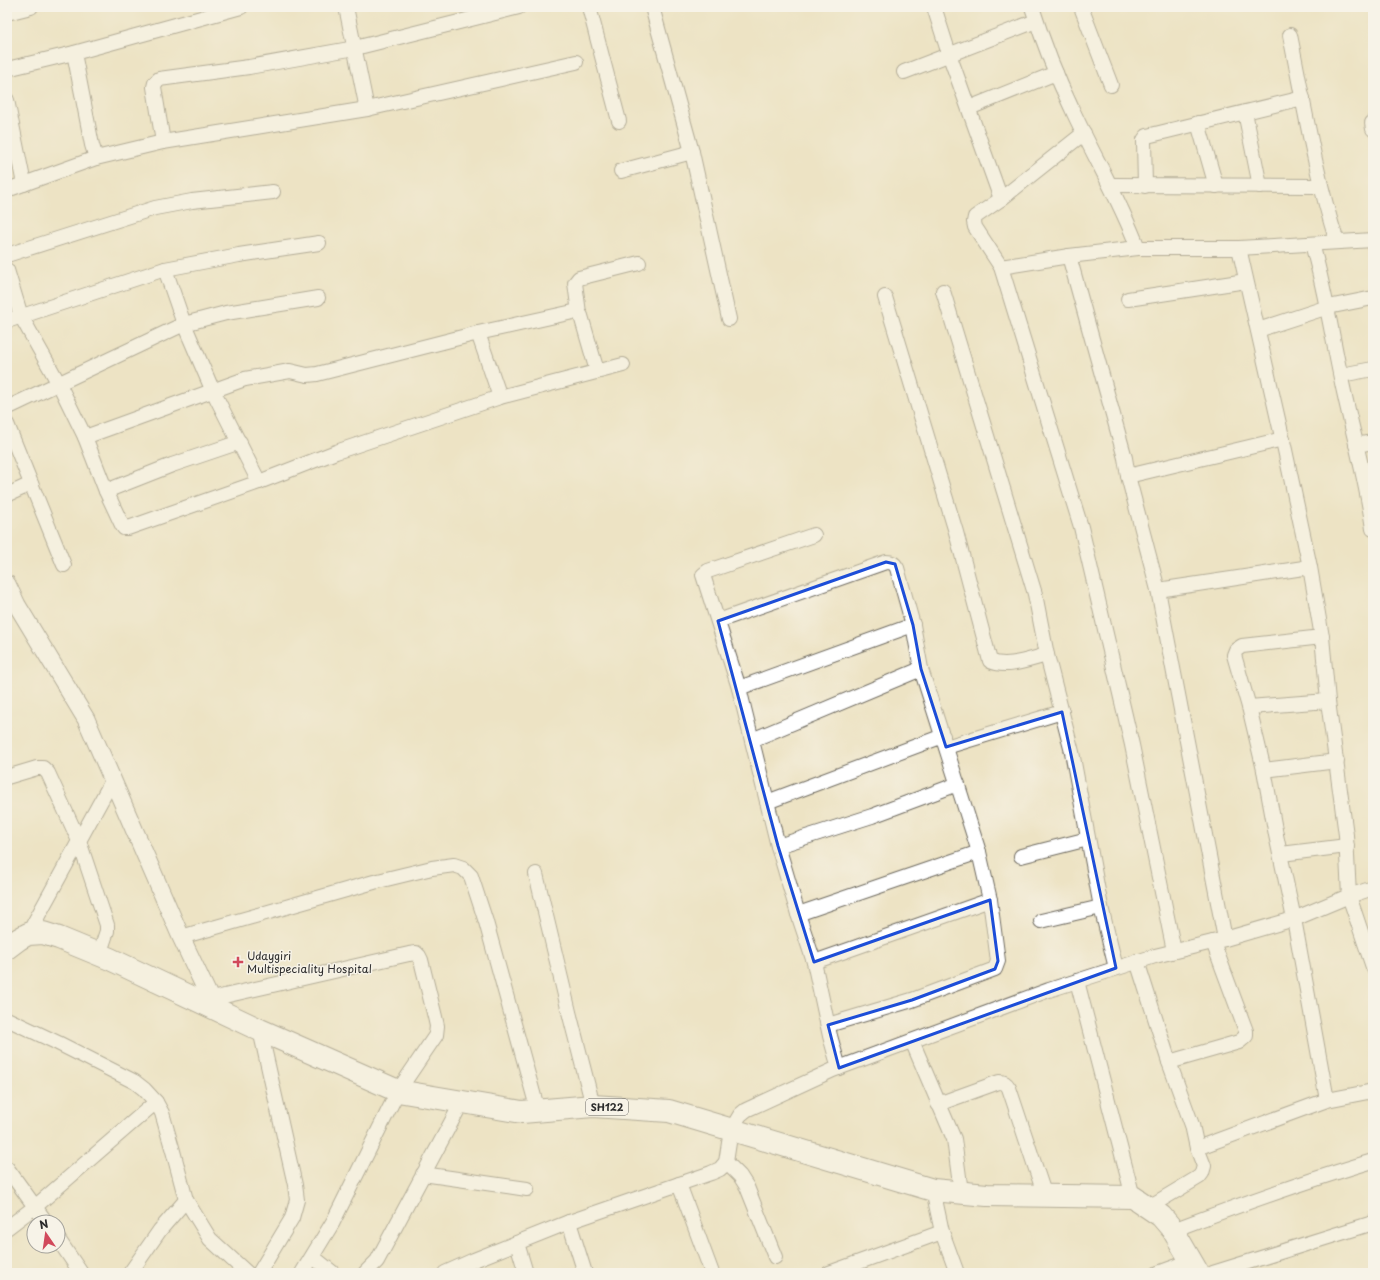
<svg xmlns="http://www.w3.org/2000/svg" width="1380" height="1280" viewBox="0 0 1380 1280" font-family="'Playpen Sans',sans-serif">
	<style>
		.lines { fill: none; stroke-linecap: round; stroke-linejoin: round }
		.minor-casing { stroke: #6f6b61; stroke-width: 16 }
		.tertiary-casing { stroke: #6f6b61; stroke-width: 19 }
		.primary-casing { stroke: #6f6b61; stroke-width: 24 }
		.minor { stroke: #fff; stroke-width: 14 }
		.tertiary { stroke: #fff; stroke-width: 17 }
		.primary { stroke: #fff; stroke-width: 22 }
		.marked { fill: none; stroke: #1d4ed8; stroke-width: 3; stroke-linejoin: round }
		.poi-dot { fill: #d1495b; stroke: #f7f3e8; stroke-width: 1.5 }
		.labels { text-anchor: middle; stroke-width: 3; stroke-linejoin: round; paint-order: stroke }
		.shield { fill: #f7f3e8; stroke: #686764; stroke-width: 1 }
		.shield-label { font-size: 10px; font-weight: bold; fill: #2b2b2b }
		.poi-label { font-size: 11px; fill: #2b2b2b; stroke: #f7f3e8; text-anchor: start }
	</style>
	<rect width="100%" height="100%" fill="#f7f3e8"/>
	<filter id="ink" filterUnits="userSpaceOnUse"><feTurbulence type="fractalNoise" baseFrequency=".025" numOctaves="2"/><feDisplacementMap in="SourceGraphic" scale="8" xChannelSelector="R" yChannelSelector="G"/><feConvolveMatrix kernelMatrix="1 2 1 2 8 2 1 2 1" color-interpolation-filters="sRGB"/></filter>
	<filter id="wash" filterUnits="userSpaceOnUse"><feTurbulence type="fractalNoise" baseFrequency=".012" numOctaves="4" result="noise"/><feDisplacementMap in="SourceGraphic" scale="16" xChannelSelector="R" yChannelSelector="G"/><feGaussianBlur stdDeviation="0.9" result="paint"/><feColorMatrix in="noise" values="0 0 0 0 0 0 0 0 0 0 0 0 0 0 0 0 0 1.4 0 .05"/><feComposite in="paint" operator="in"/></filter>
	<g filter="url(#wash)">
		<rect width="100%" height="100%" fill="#ede3c4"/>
	</g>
	<g filter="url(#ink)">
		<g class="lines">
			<defs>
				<g id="minor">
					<path d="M346,7L367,109"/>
					<path d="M589,7L619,121"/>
					<path d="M652,7L692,152L729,319"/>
					<path d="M934,7L949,54L1001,199"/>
					<path d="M1032,7C1043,42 1056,76 1072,109C1093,155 1120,200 1138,248"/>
					<path d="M1081,7L1111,85"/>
					<path d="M7,13L31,7"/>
					<path d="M1290,35C1304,104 1315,174 1337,242"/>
					<path d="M74,53L92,145L96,158"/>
					<path d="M7,69L74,53L241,7"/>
					<path d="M904,72L1036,21"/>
					<path d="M7,100L24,184"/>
					<path d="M969,108L1056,73"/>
					<path d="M1245,112L1260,186"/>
					<path d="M1198,123L1216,186"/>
					<path d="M1372,123L1373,129"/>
					<path d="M1084,133L1001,199L975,217L974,222L975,227L1001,267L1081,527L1132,745L1174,951"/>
					<path d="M163,142L154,87L155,83L159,79L249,67L355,48L519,7"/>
					<path d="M621,171L692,152"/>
					<path d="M1111,185L1321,186"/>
					<path d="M1145,186L1144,140L1147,136L1303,98"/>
					<path d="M7,190L96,158L163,142L367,109L576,62"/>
					<path d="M1312,244C1326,293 1333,343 1344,392C1354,438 1367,483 1373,529"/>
					<path d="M1239,248L1285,450L1310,567L1322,637L1328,701L1346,835L1349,896L1373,967"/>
					<path d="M7,255L155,208L192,201L273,192"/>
					<path d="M1069,256L1125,458L1128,476L1158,590L1225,939"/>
					<path d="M1001,267L1069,256L1138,248H1239L1373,240"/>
					<path d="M165,269L184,324L212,389L259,482"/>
					<path d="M7,270L21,316L59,384L85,437L106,491L122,525L124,528H128L259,482L336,452L500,397L623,365"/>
					<path d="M943,291L1035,594L1047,655L1072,752L1101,907L1116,968"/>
					<path d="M885,297L956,532L990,661C1007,669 1030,659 1047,655"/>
					<path d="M1128,299L1246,281"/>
					<path d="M579,313L575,283L579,278L639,263"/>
					<path d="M7,321L165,269L239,255L319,243"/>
					<path d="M1258,330L1328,307L1373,298"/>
					<path d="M478,333L500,397"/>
					<path d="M1341,375L1373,369"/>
					<path d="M7,408L184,324L226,313L318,298"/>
					<path d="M7,424L64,565"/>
					<path d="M85,437L245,379L290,371L307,375L317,374L478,333L573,312L579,313L581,316L597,371"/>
					<path d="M1356,445L1373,442"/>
					<path d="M1128,476L1283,439"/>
					<path d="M106,491L172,465L240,442"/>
					<path d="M7,495L31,484"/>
					<path d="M814,535L708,571L703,575L739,688L778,846L798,914L814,962L830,1036L839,1068"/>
					<path d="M1158,590L1310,567"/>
					<path d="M718,621L886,562C892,562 894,563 897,568L913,625L921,669L979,852L990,900L998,961L995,969L912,1000L828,1025"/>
					<path d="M1322,637L1242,646L1236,650L1234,655L1249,707L1264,770L1276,835L1294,919L1327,1100"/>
					<path d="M739,688L913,625"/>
					<path d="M1249,707L1328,701"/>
					<path d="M752,740L921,669"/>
					<path d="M946,747L1062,712"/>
					<path d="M1264,770L1337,761"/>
					<path d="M7,777L37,768H43L48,773L79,841L107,925V931L99,955"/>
					<path d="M767,802L943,736"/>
					<path d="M778,846L872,816L958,784"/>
					<path d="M1281,854L1347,846"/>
					<path d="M1021,856L1088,839"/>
					<path d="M536,874L569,1012L593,1106"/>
					<path d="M798,914L979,852"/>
					<path d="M1041,921L1101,907"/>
					<path d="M28,934L113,779"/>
					<path d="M181,937L374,882L432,868L454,865L463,868L471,876L486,922L538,1111"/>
					<path d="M1137,961L1169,1062L1192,1125L1197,1148L1204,1166L1202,1173L1199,1177L1149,1207"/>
					<path d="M814,962L990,900"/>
					<path d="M1077,981L1133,1197"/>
					<path d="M211,999L409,954L416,953L419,956L421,960L435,1017L437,1026L436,1035L398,1091L333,1222L302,1273"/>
					<path d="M7,1019L58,1043L135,1082L144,1089L156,1102L162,1113L173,1151L186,1200L210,1239L247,1273"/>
					<path d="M912,1041L954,1139L961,1192"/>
					<path d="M1169,1062L1239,1042L1246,1036V1031L1213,942"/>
					<path d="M938,1104L999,1082C1004,1082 1006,1083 1009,1088L1045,1196"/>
					<path d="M1197,1148L1327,1100L1373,1091"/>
					<path d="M726,1162L740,1176L747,1187L775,1257"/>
					<path d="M7,1168L46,1222"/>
					<path d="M423,1174L527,1189"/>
					<path d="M679,1184L712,1273"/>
					<path d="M933,1190L942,1232L957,1273"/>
					<path d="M569,1222L585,1273"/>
					<path d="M7,1228L36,1206L156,1102"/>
					<path d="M1173,1230C1239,1205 1305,1181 1373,1161"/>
					<path d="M58,1239L81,1273"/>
					<path d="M517,1243L526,1273"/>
					<path d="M313,1257L333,1273"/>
					<path d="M130,1273L160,1230L186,1200"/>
					<path d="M259,1273L292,1218L297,1200L295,1185L260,1030"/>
					<path d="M365,1273L377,1261L462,1102"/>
					<path d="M445,1273L474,1260L569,1222L711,1173L720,1169L726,1162L731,1130L740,1115L746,1110L833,1070L1049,990L1155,956L1225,939L1294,919L1349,896L1373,888"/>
					<path d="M829,1273L942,1232"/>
					<path d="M1158,1273L1191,1261"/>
					<path d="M1213,1273L1373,1223"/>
				</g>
				<path id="tertiary" d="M7,584L17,605L86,719L181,937L215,1009"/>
				<path id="primary" d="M7,948L19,939L28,934L43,933L59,938L110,959L260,1030L398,1091L522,1112L593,1106L669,1111L933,1190L987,1195L1133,1197L1161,1216L1173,1230L1198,1273"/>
			</defs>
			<use href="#minor" class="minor-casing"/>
			<use href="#tertiary" class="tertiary-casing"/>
			<use href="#primary" class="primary-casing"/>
			<use href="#minor" class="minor"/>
			<use href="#tertiary" class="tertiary"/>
			<use href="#primary" class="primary"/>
		</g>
	</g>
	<path d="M0 0H1380V1280H0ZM886,562L895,564L913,625L921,669L946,747L1062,712L1116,968L839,1068L828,1025L912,1000L995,969L998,961L990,900L814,962L778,846L718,621Z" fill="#ede3c4" fill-opacity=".55" fill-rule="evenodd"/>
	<path class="marked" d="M886,562L895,564L913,625L921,669L946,747L1062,712L1116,968L839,1068L828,1025L912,1000L995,969L998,961L990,900L814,962L778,846L718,621Z"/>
	<path class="poi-dot" d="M236 956h4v4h4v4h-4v4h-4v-4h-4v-4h4z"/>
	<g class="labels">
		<rect class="shield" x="586" y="1099" width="42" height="16" rx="3"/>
		<g class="shield-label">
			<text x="607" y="1111">SH122</text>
		</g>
		<g class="poi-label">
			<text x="247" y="960">Udaygiri<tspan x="247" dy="13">Multispeciality Hospital</tspan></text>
		</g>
	</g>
	<rect width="1380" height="1280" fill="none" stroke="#f7f3e8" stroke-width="24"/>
	<g transform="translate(46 1234) rotate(347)"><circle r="19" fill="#f7f3e8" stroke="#a5a39c"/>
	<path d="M0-3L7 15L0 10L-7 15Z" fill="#d1495b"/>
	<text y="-6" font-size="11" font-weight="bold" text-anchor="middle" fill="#2b2b2b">N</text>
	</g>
</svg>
